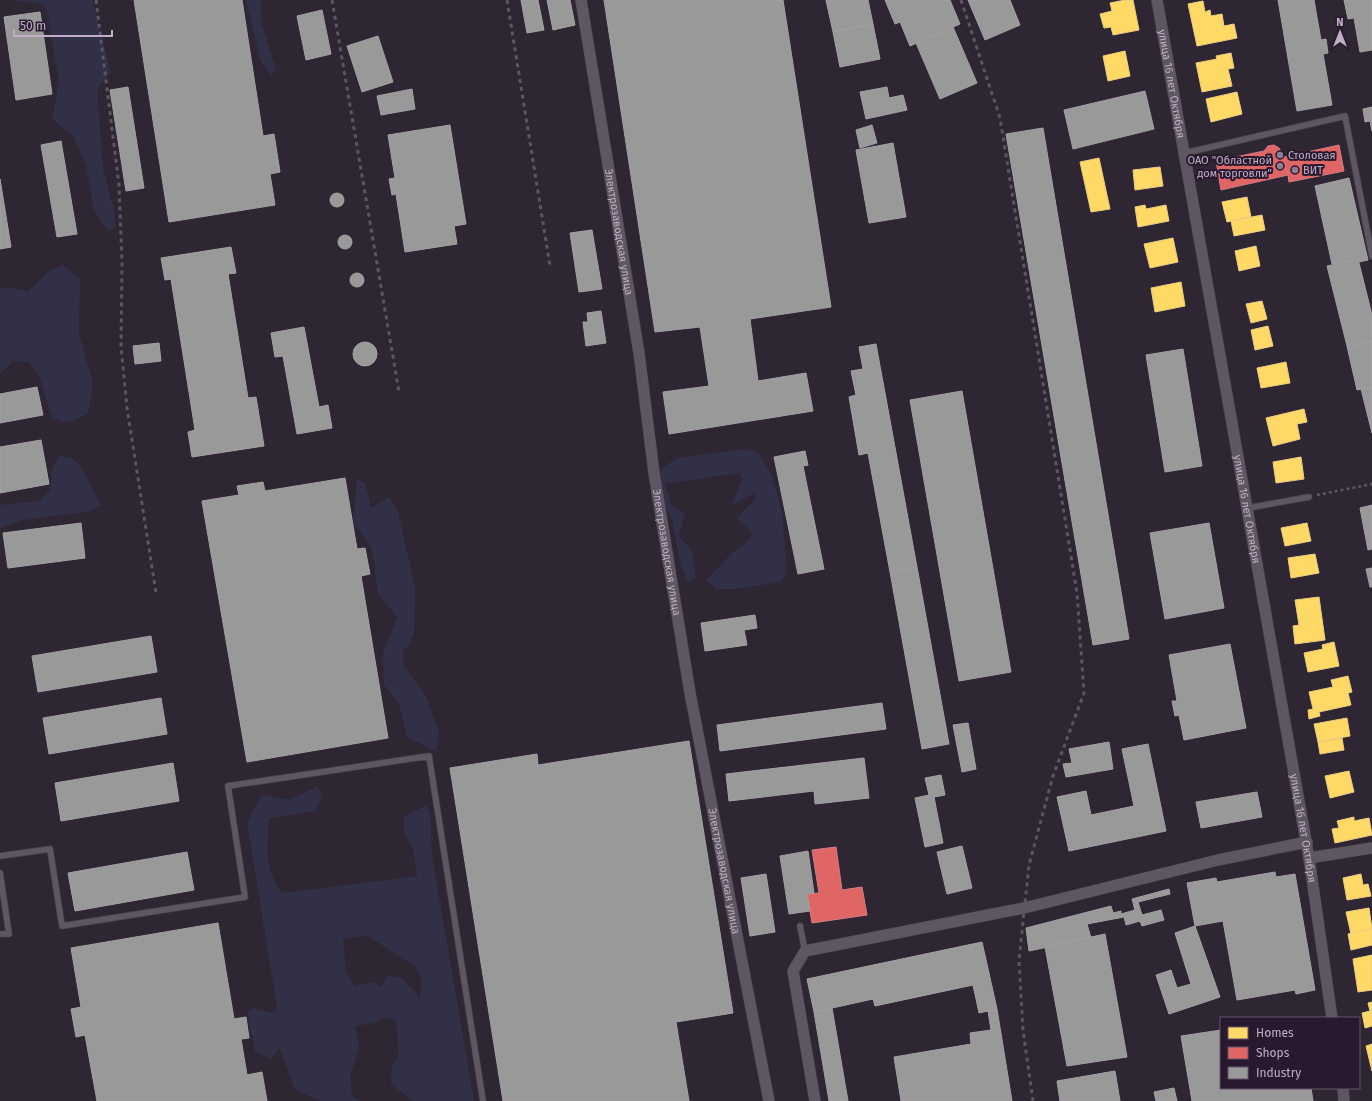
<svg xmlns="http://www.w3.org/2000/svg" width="1372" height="1101" viewBox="0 0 1372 1101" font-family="'Fira Sans',sans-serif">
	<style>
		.green { fill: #323046; fill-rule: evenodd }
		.homes { fill: #ffd966; stroke: #eccc83 }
		.shops { fill: #e06666; stroke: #d67c83 }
		.industry { fill: #999; stroke: #a59fa6 }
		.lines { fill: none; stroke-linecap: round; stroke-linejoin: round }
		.service-casing { stroke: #49424c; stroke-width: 7 }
		.minor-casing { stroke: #49424c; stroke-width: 12 }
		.path { stroke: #5e5663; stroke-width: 2.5; stroke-dasharray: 3 3; stroke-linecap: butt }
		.service { stroke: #5e5662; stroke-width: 5.5 }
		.minor { stroke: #5e5662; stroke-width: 11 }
		.rail { stroke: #5d5560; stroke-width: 3; stroke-dasharray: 4 4; stroke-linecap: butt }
		.poi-dot { fill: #8d7e93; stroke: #28192e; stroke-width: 1.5 }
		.labels { text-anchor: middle; stroke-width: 4; stroke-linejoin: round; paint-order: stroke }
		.street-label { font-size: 11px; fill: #c0aec6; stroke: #28192e }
		.poi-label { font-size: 11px; fill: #c0aec6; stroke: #28192e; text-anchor: start }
	</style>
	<rect width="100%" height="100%" fill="#2f2633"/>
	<g class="green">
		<path d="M14,0H92L111,72L97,89L103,169L115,214V228L107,230L94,210L86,165L73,136L52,119L59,83L47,10L42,4Z"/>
		<path d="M246,0H261V22L276,70L271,76L260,59Z"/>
		<path d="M63,265L80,279L79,334L93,383L88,414L67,423L52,418L39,375L29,362L13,361L0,374V290L4,287L28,291L48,272Z"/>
		<path d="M745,449L758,452L771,473L782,512L787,573L780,582L737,589H716L706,580L732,553L751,539V531L736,518L755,500L756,492L731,506L742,480L739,473L665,484L672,506L685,514L679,536L692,551L696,577L689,583L681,567L672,520L659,492L661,469L677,458Z"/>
		<path d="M59,456L71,458L80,465L101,505L90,511L23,520L0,528V505L38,501L50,490L52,468Z"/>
		<path d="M357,480L365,483L371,508L389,497L398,512L415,587L414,632L409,646L403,650V665L426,696L439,733L436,751L407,737L399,703L384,685L383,653L397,617L378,593L372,549L353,522Z"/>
		<path d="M317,787L322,794L316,811L269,818C267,845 264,870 282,893L417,876L413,849L404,832V817L426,805L430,813L432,856L474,1101H413L391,1084L392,1066L399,1056L396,1020L383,1017L375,1023L355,1026L359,1048L350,1075L352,1096L360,1101H321L295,1090L280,1048L271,1059L255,1051L247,1012L253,1008L273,1013L277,1008L247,822L262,794L289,800ZM366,935L416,967L422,981L420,998L402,978L387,976L380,988L374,982L355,986L346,972L343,940Z"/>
	</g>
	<g class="homes">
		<path d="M1125,0H1133L1139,30L1113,35L1111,27L1104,28L1100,14L1112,11L1110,3Z"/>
		<path d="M1203,1L1205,12L1210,10L1211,16L1222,14L1224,26L1234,24L1237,38L1197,46L1188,4Z"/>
		<path d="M1125,51L1130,76L1108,81L1103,56Z"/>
		<path d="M1231,53L1234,68L1228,69L1232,86L1202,92L1196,63L1217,59L1216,56Z"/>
		<path d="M1237,92L1242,114L1211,122L1206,99Z"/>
		<path d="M1099,158L1110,209L1091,212L1080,162Z"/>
		<path d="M1160,167L1163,186L1135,190L1133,170Z"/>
		<path d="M1247,197L1251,217L1227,222L1222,202Z"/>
		<path d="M1145,205L1146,209L1166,205L1169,221L1138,227L1135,207Z"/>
		<path d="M1262,215L1265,230L1234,236L1231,221Z"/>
		<path d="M1173,238L1178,262L1150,268L1144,244Z"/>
		<path d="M1256,246L1260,266L1239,271L1235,251Z"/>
		<path d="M1181,282L1185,306L1155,312L1151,288Z"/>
		<path d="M1262,301L1267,319L1251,323L1246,304Z"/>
		<path d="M1268,326L1273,346L1255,350L1251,330Z"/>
		<path d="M1286,362L1290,383L1261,388L1257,368Z"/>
		<path d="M1304,409L1307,422L1297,424L1300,439L1273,446L1266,418Z"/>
		<path d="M1301,457L1304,479L1276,483L1273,462Z"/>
		<path d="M1307,523L1311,541L1285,546L1281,528Z"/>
		<path d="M1315,554L1319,573L1291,578L1288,558Z"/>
		<path d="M1319,597L1325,640L1295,644L1293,626L1299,625L1295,600Z"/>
		<path d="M1334,642L1339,666L1308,672L1304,653L1323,649L1322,645Z"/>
		<path d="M1348,676L1352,692L1348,693L1351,705L1319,712L1320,716L1309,719L1308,710L1313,709L1309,692L1333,687L1331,680Z"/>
		<path d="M1347,718L1350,736L1318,742L1314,724Z"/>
		<path d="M1342,738L1344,750L1320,754L1318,742Z"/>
		<path d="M1349,771L1354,792L1330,798L1325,776Z"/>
		<path d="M1354,817V821L1369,818L1372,835L1335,843L1332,829L1339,828L1337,821Z"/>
		<path d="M1361,874L1363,885L1368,884L1371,896L1347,900L1343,878Z"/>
		<path d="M1369,908L1372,929L1351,934L1346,912Z"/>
		<path d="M1372,929V945L1351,950L1348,934Z"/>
		<path d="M1372,955V990L1358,992L1353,959Z"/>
		<path d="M1372,1002V1026L1365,1028L1362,1013L1370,1011L1368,1003Z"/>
		<path d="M1372,1044V1071L1366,1046Z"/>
	</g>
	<g class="shops">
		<path d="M1274,145L1279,148L1284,157L1339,145L1344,171L1289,182L1288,175L1221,190L1216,161L1264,151L1268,146Z"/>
		<path d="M836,847L842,890L862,887L867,915L812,923L807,894L819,893L812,850Z"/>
	</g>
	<g class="industry">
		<path d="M134,0H242L263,136L274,134L280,172L270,174L275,205L169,222Z"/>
		<path d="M521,0H538L544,30L527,33Z"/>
		<path d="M547,0H570L575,25L553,30Z"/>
		<path d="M604,0H783L831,307L750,319L758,381L806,373L813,411L669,434L663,392L709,386L700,327L655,332Z"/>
		<path d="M826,0H868L873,24L833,32Z"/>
		<path d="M885,0H950L960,24L910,46L900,22L895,24Z"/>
		<path d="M968,0H1010L1020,25L985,40Z"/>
		<path d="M1278,0H1314L1321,40L1326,39L1328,53L1323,54L1332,105L1297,111Z"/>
		<path d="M1344,0H1372V50L1360,52L1354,18L1348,19Z"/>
		<path d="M322,10L331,54L306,60L297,16Z"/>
		<path d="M40,12L52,94L16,100L4,17Z"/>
		<path d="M873,24L880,59L840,67L833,32Z"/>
		<path d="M953,27L977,83L940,99L916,43Z"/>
		<path d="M378,36L393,82L362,92L347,46Z"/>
		<path d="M128,87L144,188L126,191L110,90Z"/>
		<path d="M887,87L889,98L903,95L907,110L866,119L860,92Z"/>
		<path d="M412,89L415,109L381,115L377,96Z"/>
		<path d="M1145,91L1154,129L1073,149L1064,110Z"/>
		<path d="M1372,107V131L1370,121L1365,122L1363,109Z"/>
		<path d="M450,125L466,224L454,226L457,244L405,252L396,194L392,195L389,179L395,178L388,135Z"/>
		<path d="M872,125L877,143L860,148L856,130Z"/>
		<path d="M1043,128L1129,639L1093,645L1006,134Z"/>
		<path d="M61,141L77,234L57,237L41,145Z"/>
		<path d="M893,143L906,217L869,223L856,150Z"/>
		<path d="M1349,178L1368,260L1359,262L1358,259L1332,264L1315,186Z"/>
		<path d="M0,179L11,247L0,249Z"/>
		<circle cx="337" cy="200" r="7"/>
		<path d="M592,230L602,289L579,292L570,233Z"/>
		<circle cx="345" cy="242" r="7"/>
		<path d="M231,247L236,273L228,274L248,398L256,397L264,446L192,457L188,432L195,430L171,279L165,280L161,258Z"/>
		<path d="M1358,259L1372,315V341L1347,346L1327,266Z"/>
		<circle cx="357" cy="280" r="7"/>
		<path d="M601,311L606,343L586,346L583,322H588L587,313Z"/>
		<path d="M304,327L319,407L328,405L332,428L297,434L283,356L275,357L271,333Z"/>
		<path d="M1372,341V387L1357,390L1347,346Z"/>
		<circle cx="365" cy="354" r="12"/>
		<path d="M159,343L161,361L135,364L133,346Z"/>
		<path d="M876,344L917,567L890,572L868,453L859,455L849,397L856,395L851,371L863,369L859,347Z"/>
		<path d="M1183,349L1202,466L1165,472L1146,355Z"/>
		<path d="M37,387L43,415L0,423V394Z"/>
		<path d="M1372,387V433L1361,389Z"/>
		<path d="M962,391L1011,672L959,681L910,400Z"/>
		<path d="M41,440L49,484L0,493V447Z"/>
		<path d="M805,451L808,465L803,466L824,569L798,574L774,457Z"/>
		<path d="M345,478L357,549L365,548L370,574L361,576L388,738L247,762L202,501L239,495L237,486L263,482L265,491Z"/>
		<path d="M1372,505V549L1368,550L1360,508Z"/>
		<path d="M81,523L85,558L8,568L3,533Z"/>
		<path d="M1209,523L1224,608L1165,619L1150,533Z"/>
		<path d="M917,567L949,744L922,749L890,572Z"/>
		<path d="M1372,568V587H1370L1366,569Z"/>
		<path d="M755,615L757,628L744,630L747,645L705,651L701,623Z"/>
		<path d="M151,636L157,672L38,692L32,656Z"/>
		<path d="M1230,644L1246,728L1184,740L1179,715L1175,716L1172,701H1177L1169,655Z"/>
		<path d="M161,698L167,734L49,754L43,718Z"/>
		<path d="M882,703L886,729L720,751L717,725Z"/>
		<path d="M968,723L976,769L962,772L953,725Z"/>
		<path d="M689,741L733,1013L676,1022L689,1101H503L450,768L537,754L538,765Z"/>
		<path d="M1109,742L1113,769L1066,777L1063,764L1072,763L1069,749Z"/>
		<path d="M1148,744L1166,831L1069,851L1057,797L1086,791L1091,815L1134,806L1122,749Z"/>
		<path d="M864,758L869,798L815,804L814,791L729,801L726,774Z"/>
		<path d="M173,763L179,801L61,821L55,783Z"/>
		<path d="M941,775L945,795L934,797L943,843L925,847L915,798L929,795L925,778Z"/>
		<path d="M1257,792L1262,817L1201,828L1196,802Z"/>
		<path d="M962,846L972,888L947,894L937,852Z"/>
		<path d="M808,851L814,893L807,894L810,911L789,914L780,856Z"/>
		<path d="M187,852L194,890L75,911L68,873Z"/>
		<path d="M1275,872L1276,877L1295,874L1315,990L1296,994L1295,990L1237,1000L1223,921L1195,926L1187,883L1216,878L1217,882Z"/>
		<path d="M766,874L775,932L750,936L741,878Z"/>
		<path d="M1169,889L1170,894L1138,902L1142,915L1161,910L1164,920L1142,926L1140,921L1126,925L1124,917L1087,924L1091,938L1029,951L1026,928L1111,906L1113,913L1121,911V914L1135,910L1132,899Z"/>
		<path d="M218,923L234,1019L246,1017L249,1038L241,1039L247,1075L262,1072L267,1101H97L85,1035L76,1037L71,1009L81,1007L71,948Z"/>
		<path d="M1195,926L1220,997L1169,1014L1156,975L1171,970L1177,988L1191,984L1175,933Z"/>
		<path d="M1105,934L1127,1057L1067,1066L1045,947Z"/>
		<path d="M982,942L997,1009L979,1013L973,985L875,1006L873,999L814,1012L807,979Z"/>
		<path d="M832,1008L848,1101H829L814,1012Z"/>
		<path d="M997,1009L1012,1101H901L894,1057L971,1044L970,1033L991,1030L988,1011Z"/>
		<path d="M1221,1030V1088H1311L1313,1101H1192L1181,1036Z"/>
		<path d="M1115,1071L1120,1101H1060L1057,1081Z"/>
		<path d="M1174,1088L1177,1101H1156L1154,1092Z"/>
	</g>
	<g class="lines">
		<defs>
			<g id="service">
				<path d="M1185,153L1345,116L1372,256"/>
				<path d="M1248,508L1309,497"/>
				<path d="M0,856L50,849L62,926L245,897L228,786L429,756L483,1101"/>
				<path d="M0,873L9,934H0"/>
				<path d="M800,926L805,951"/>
			</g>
			<g id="minor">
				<path id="s1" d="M581,0L639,353L654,473L690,693L769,1101"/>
				<path id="s2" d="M1157,0L1309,858L1332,1018"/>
				<path d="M1309,858L1372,848"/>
				<path d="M1343,1088L1344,1101"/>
				<path d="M815,1101L793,971L805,951L1024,908L1218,860L1307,842"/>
			</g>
		</defs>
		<use href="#service" class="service-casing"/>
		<use href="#minor" class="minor-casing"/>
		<path class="path" d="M1317,495L1372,484"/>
		<use href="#service" class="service"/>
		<use href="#minor" class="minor"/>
		<g class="rail">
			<path d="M96,0L119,185L122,262L121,347L127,408L156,593"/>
			<path d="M332,0L399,392"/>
			<path d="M507,0L550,266"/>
			<path d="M961,0L1000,118L1077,593L1084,693L1053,776L1029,865L1019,960L1023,1030L1033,1101"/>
		</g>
	</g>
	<g class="poi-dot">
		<circle cx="1280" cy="155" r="4"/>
		<circle cx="1280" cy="166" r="4"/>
		<circle cx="1295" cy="170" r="4"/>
	</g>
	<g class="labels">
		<g class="street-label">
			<text dy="4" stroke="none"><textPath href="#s2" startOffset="85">улица 16 лет Октября</textPath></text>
			<text dy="4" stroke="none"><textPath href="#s1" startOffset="235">Электрозаводская улица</textPath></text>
			<text dy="4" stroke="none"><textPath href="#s2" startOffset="517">улица 16 лет Октября</textPath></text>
			<text dy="4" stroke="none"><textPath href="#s1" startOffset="559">Электрозаводская улица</textPath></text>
			<text dy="4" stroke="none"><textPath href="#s2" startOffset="841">улица 16 лет Октября</textPath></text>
			<text dy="4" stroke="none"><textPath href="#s1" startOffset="883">Электрозаводская улица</textPath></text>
		</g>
		<g class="poi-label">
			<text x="1288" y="159">Столовая</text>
			<text x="1272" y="164" text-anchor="end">ОАО "Областной<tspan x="1272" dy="13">дом торговли"</tspan></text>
			<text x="1303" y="174">ВИТ</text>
		</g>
	</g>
	<rect x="1220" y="1017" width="140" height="72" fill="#28192e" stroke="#65556b"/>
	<rect x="1228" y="1027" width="20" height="12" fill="#ffd966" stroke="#65556b"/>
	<text x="1256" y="1037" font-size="12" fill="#c0aec6">Homes</text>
	<rect x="1228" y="1047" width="20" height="12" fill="#e06666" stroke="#65556b"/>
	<text x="1256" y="1057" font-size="12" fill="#c0aec6">Shops</text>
	<rect x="1228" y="1067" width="20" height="12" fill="#999999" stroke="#65556b"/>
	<text x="1256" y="1077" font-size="12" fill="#c0aec6">Industry</text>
	<g transform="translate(1340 32)" stroke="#28192e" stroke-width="3" paint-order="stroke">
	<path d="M0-3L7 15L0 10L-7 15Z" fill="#c0aec6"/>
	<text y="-6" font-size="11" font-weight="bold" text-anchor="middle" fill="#c0aec6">N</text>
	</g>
	<path d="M14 30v6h98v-6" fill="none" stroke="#c0aec6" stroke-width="2"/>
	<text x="20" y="30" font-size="12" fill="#c0aec6" stroke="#28192e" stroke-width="3" paint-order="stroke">50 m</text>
</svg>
